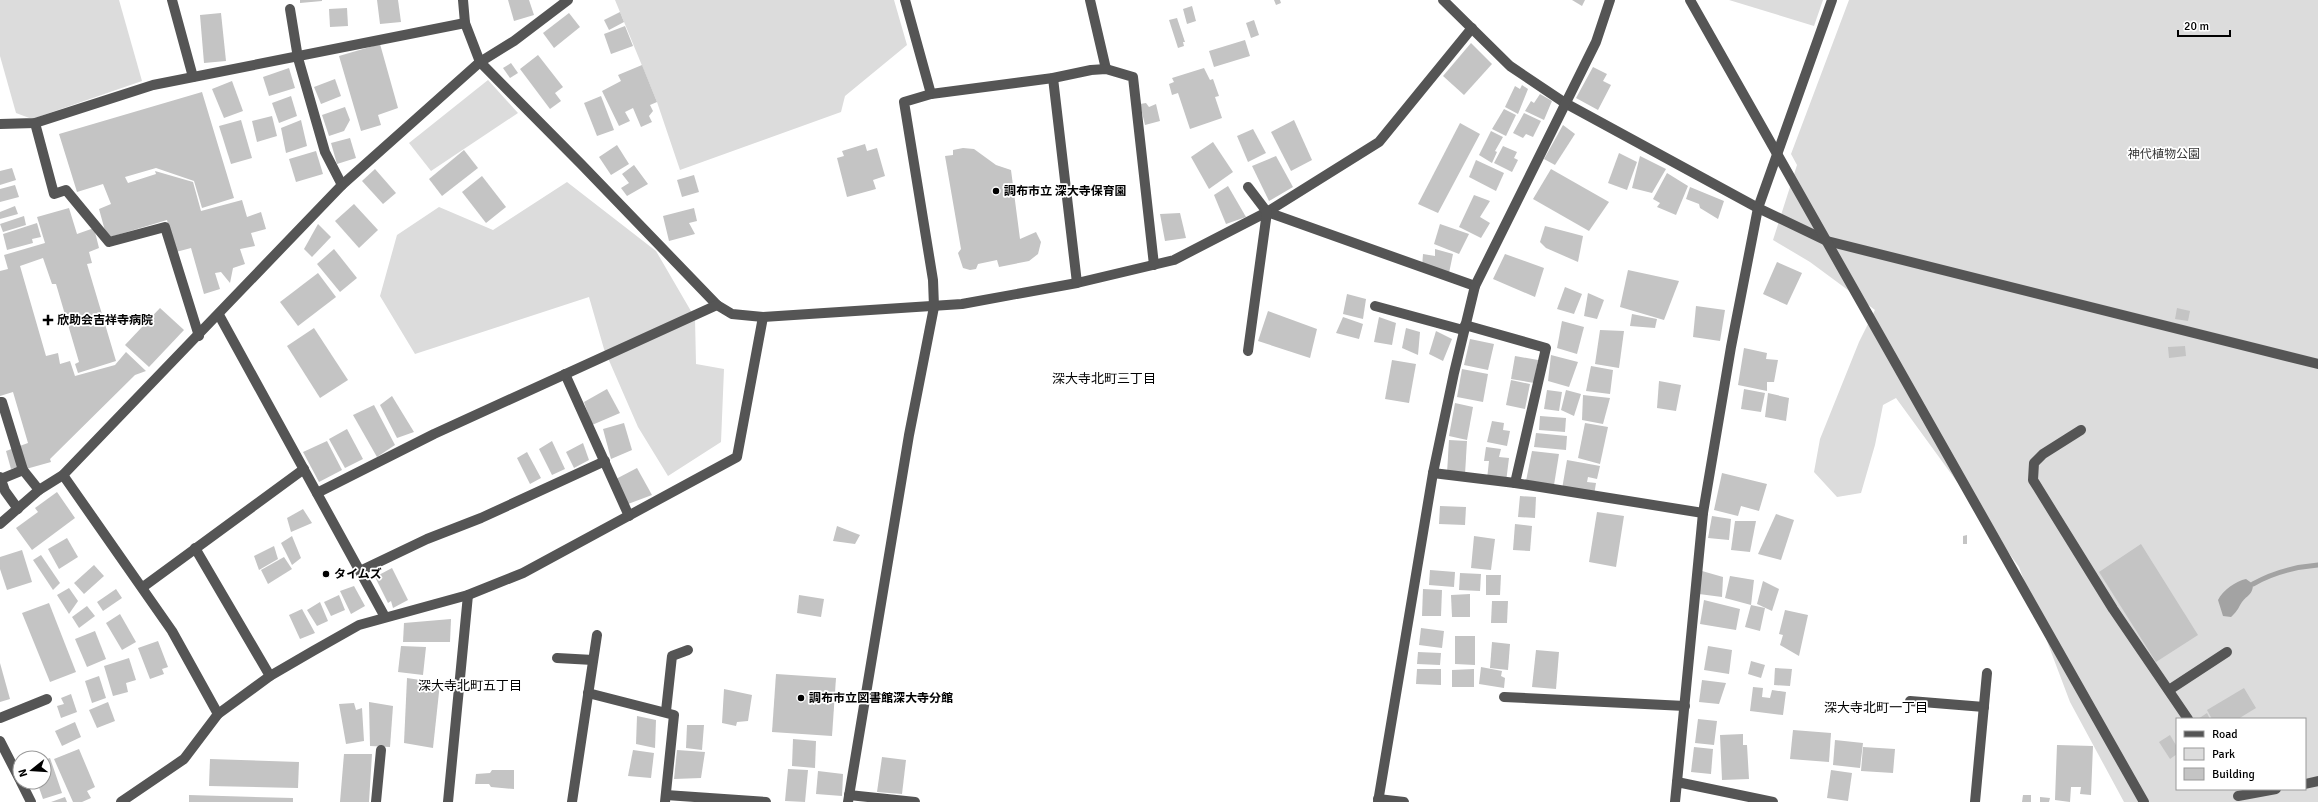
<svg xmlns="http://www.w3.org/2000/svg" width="2318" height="802" viewBox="0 0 2318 802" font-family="Signika,'Noto Sans JP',sans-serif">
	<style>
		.green { fill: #dcdcdc; fill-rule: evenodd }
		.water { fill: #a3a3a3 }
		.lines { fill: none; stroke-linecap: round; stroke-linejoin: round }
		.stream { stroke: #a3a3a3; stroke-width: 5 }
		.building { fill: #c4c4c4 }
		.minor { stroke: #555; stroke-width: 10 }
		.poi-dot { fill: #000; stroke: #fff; stroke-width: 1.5 }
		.labels { text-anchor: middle; stroke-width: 3.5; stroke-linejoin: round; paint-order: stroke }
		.park-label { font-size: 12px; fill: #333; stroke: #fff }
		.poi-label { font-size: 12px; font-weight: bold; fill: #000; stroke: #fff; text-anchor: start }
		.neighbourhood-label { font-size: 13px; fill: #000; stroke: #fff }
	</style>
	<rect width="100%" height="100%" fill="#fff"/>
	<g class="green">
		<path d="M0,0H119L142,81L32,119L16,113L0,56Z"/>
		<path d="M615,0H894L907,45L845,96L841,112L680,170L657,102Z"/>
		<path d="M1729,0H1823L1814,26Z"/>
		<path d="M1849,0H2318V802H2124L2070,702L2019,567L1896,398L1883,405L1875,445L1861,493L1837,497L1814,472L1820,439L1859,342L1875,310L1810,262L1773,240L1797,165L1791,154ZM2177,719H2305V789H2177Z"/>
		<path d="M488,80L518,113L431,171L409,143Z"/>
		<path d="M567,182L656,251L695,318L696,364L724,369L721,442L668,476L638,427L604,349L589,297L415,354L380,296L397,235L439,207L493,230Z"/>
	</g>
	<path class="water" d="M2246,579L2253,584C2253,595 2247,595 2242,602C2237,610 2239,609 2231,617L2223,616L2218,600C2223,590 2236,581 2246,579Z"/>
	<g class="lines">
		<path class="stream" d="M2253,584C2274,572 2294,567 2318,565"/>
	</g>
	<g class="building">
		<path d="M300,0H322V1L300,3Z"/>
		<path d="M377,0H398L401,22L380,24Z"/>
		<path d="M508,0H529L534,15L514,21Z"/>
		<path d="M1274,0H1280L1281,3L1276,5Z"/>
		<path d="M1572,0H1585L1582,6Z"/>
		<path d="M1192,6L1196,21L1187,24L1183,9Z"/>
		<path d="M347,8L348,26L330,27L329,9Z"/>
		<path d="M620,12L624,22L609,30L604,20Z"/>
		<path d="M221,13L226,61L204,63L200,15Z"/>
		<path d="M569,13L580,27L554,48L543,33Z"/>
		<path d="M1177,18L1185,42H1183L1184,46L1178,48L1169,20Z"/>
		<path d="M1254,20L1259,35L1251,38L1246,23Z"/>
		<path d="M625,26L633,46L611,54L604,34Z"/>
		<path d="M1245,40L1250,56L1214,67L1209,51Z"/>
		<path d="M1471,43L1492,64L1464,95L1443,76Z"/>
		<path d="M380,44L398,108L378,115L381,125L361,131L339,56Z"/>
		<path d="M538,55L563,87L555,93L561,101L550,109L520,69Z"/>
		<path d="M511,63L518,73L510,78L503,68Z"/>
		<path d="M642,65L657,102L650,105L653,111L649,116L652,122L641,127L633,108L625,112L630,121L619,126L602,91L621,81L618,75Z"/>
		<path d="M1593,67L1607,74L1603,81L1611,85L1598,110L1576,98Z"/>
		<path d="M289,68L295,88L269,96L263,77Z"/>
		<path d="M1204,68L1210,80L1213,79L1219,96L1215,97L1222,118L1190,129L1178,93L1172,95L1169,84L1174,82L1172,78Z"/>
		<path d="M335,79L341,96L321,104L314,87Z"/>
		<path d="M232,81L243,111L224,118L212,89Z"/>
		<path d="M1522,85L1528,89L1518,114L1505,107L1515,86L1520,89Z"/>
		<path d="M202,92L234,198L202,208L194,181L156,168L125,177L128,183L156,174L155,171L193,182L201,211L242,200L247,217L261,212L266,229L251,233L255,246L240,249L245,264L233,268L230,283L221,272L215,273L220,289L204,294L191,248L176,252L167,220L107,238L99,209L111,204L103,184L77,192L59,134Z"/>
		<path d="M1540,94L1552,101L1544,120L1525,111L1531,101L1534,103Z"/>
		<path d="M291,96L297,116L279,123L272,103Z"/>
		<path d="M601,96L614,130L597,136L584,103Z"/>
		<path d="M1146,103L1149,107L1156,104L1160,121L1145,125L1140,104Z"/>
		<path d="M345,107L350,120L344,131L329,136L322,115Z"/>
		<path d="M1504,109L1516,115L1506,136L1492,129Z"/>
		<path d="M1524,113L1541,121L1533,137L1526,134L1523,138L1513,133Z"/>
		<path d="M272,116L277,136L257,142L252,121Z"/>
		<path d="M241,120L252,158L231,164L219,126Z"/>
		<path d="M301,120L307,146L286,153L281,128Z"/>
		<path d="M1294,120L1312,160L1291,171L1271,132Z"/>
		<path d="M1460,123L1480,134L1438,213L1418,204Z"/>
		<path d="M1563,125L1575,134L1555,165L1544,159Z"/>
		<path d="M1253,129L1266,153L1248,162L1237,136Z"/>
		<path d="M1491,131L1503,137L1495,151L1497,152L1492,163L1479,155Z"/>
		<path d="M350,138L356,158L337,164L331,143Z"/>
		<path d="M1213,142L1233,172L1209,189L1191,157Z"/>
		<path d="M865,144L867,151L877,148L885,176L873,180L876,189L847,197L837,158L844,156L842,151Z"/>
		<path d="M617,145L629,164L611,175L599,157Z"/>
		<path d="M1503,146L1517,152L1514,158L1518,160L1512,172L1494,163Z"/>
		<path d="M963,148L974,149L996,165L1011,170L1020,239L1036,232L1041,242L1038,254L1029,261L999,267L997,260L978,264L976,269L970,270L963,268L958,253L961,249L945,156L953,155V150Z"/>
		<path d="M464,150L478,168L442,196L429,179Z"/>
		<path d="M316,151L323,174L296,182L289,159Z"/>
		<path d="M1619,153L1637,162L1627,190L1608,183Z"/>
		<path d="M1276,156L1293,187L1269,201L1252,166Z"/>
		<path d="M1640,156L1666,169L1652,193L1632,188Z"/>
		<path d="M1476,160L1504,173L1496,191L1469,177Z"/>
		<path d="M634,165L648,184L627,196L621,188L629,183L622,174Z"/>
		<path d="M12,168L16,180L0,185V171Z"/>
		<path d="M375,169L396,193L383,204L362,181Z"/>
		<path d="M1551,169L1609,202L1589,231L1533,199Z"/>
		<path d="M1667,173L1688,186L1676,215L1657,207L1660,203L1653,199Z"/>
		<path d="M694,175L699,192L682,197L677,180Z"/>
		<path d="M482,176L506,207L486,223L462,192Z"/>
		<path d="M15,185L19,197L0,202V189Z"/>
		<path d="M1228,186L1246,217L1226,224L1214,195Z"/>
		<path d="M1690,187L1724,201L1718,219L1700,208L1699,204L1686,199Z"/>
		<path d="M1474,195L1490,201L1480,217L1490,223L1481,238L1459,227Z"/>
		<path d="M354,204L378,230L359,248L335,221Z"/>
		<path d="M15,206L18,214L0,219V212Z"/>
		<path d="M69,208L77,234L94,228L99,248L89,252L92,263L87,264L116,361L78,373L75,364L79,362L56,284H52L43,258L20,266L46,356L58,353L60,364L70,361L75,376L115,365L126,352L146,371L135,375L50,459L51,462L26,469L25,465L11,469L6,451L28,443L13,392L0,396V271L8,269L4,255L45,243L37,217Z"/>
		<path d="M694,208L697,221L689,223L695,234L669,241L663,216Z"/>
		<path d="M1180,213L1186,238L1165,241L1160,214Z"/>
		<path d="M24,216L26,225L3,232L0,224Z"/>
		<path d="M37,223L41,237L32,239L33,243L7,250L3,234Z"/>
		<path d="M318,224L331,237L312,257L304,249Z"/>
		<path d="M1440,224L1469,234L1459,254L1434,244Z"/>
		<path d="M1545,226L1583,236L1578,262L1546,248L1540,242Z"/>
		<path d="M334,249L357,278L340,292L317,264Z"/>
		<path d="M1435,249L1453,254L1449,273L1422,267L1423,254L1435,256Z"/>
		<path d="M1505,254L1544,268L1535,297L1493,279Z"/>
		<path d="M1777,262L1802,273L1787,305L1763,294Z"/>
		<path d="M1628,270L1679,281L1664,320L1620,307Z"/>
		<path d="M318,273L336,297L298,326L280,302Z"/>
		<path d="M1565,287L1582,294L1574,314L1557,309Z"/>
		<path d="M1588,293L1604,300L1597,319L1584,316Z"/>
		<path d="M1347,294L1366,299L1363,319L1343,314Z"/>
		<path d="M1696,306L1725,310L1720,341L1693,337Z"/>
		<path d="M160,308L184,330L149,367L125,345Z"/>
		<path d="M2177,308L2190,311L2188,321L2175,319Z"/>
		<path d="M1268,311L1317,329L1310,358L1258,341Z"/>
		<path d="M1632,314L1657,319L1655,328L1630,326Z"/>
		<path d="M1343,317L1363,324L1359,339L1336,333Z"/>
		<path d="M1379,317L1396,323L1392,345L1374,342Z"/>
		<path d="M1562,321L1584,327L1577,354L1557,348Z"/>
		<path d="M314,328L348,380L320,398L287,346Z"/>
		<path d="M1406,328L1420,332L1418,355L1402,348Z"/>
		<path d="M1600,330L1624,331L1619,368L1595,364Z"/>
		<path d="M1436,331L1452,339L1443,361L1429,354Z"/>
		<path d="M1470,339L1494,344L1488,370L1464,365Z"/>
		<path d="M2185,346L2186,356L2169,358L2168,347Z"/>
		<path d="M1744,348L1767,353L1766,359L1778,360L1774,382H1767V391L1738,385Z"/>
		<path d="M1551,355L1578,362L1569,387L1548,381Z"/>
		<path d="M1515,356L1538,360L1534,383L1511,379Z"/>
		<path d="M1392,360L1416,364L1409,403L1385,399Z"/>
		<path d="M1591,366L1613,370L1610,394L1586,391Z"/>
		<path d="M1462,369L1488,374L1483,402L1457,397Z"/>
		<path d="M1511,380L1530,384L1525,409L1506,405Z"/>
		<path d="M1659,381L1681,385L1676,411L1657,408Z"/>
		<path d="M607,389L620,413L592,425L584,402Z"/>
		<path d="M1744,389L1765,393L1761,412L1741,409Z"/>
		<path d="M1547,390L1562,392L1559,411L1544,409Z"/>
		<path d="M1566,390L1581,394L1574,416L1561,410Z"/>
		<path d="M1768,393L1789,398L1786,421L1765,417Z"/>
		<path d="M1583,395L1610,398L1603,424L1582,420Z"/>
		<path d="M392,396L414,432L397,438L380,405Z"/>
		<path d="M1455,403L1473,407L1467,440L1449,436Z"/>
		<path d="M374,405L395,445L377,457L353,415Z"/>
		<path d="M1540,416L1566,418L1565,432L1539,430Z"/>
		<path d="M1492,421L1504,423L1503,430L1510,431L1507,446L1487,442Z"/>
		<path d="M624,423L632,450L611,459L603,429Z"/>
		<path d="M1585,423L1608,427L1600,464L1578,458Z"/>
		<path d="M347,429L363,459L345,468L329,439Z"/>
		<path d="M1536,433L1567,436L1566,450L1534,447Z"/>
		<path d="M1449,440L1467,441L1465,474L1447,473Z"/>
		<path d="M327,441L342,470L319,482L303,452Z"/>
		<path d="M552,441L565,469L552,475L539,449Z"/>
		<path d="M583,443L589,460L574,468L566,452Z"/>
		<path d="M1486,447L1501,449L1499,457L1509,458L1506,482L1487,479L1489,461H1484Z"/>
		<path d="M1532,451L1559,454L1554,485L1526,481Z"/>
		<path d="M527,452L541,478L530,484L517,458Z"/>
		<path d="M1567,460L1600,466L1597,479L1588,477L1587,482L1596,483L1594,495L1562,489Z"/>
		<path d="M637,468L652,495L628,504L614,480Z"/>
		<path d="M1722,473L1767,484L1759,511L1741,506L1738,516L1714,510Z"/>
		<path d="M57,492L75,518L32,550L16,528L38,512L35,508Z"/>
		<path d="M1520,496L1536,497L1535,518L1518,517Z"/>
		<path d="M1440,506L1466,507L1465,525L1439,524Z"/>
		<path d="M303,509L312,523L291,532L287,518Z"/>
		<path d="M1597,512L1624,516L1616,567L1589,562Z"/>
		<path d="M1776,514L1794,520L1781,560L1758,554Z"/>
		<path d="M1712,516L1731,519L1729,540L1708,538Z"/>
		<path d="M1735,521H1756L1750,552L1731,550Z"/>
		<path d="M1515,524L1532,526L1530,551L1513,550Z"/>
		<path d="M837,526L860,535L855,544L833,541Z"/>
		<path d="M1967,535V544H1963V536Z"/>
		<path d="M292,536L301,558L292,565L281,543Z"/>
		<path d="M1474,536L1495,539L1491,570L1471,568Z"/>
		<path d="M67,538L78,557L59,569L48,549Z"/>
		<path d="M2141,544L2198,635L2156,662L2099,572Z"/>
		<path d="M274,546L278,559L259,570L254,556Z"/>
		<path d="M22,550L32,582L7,590L0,569V557Z"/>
		<path d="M41,555L60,583L53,590L33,560Z"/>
		<path d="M284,557L292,569L268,584L261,570Z"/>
		<path d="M94,565L104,576L84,594L74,583Z"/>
		<path d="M392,568L408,600L393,608L391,601L388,603L375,577Z"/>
		<path d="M1430,570L1455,572L1454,587L1429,585Z"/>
		<path d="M1702,571L1723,577L1722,597L1699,594Z"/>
		<path d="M1460,573L1481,574L1480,591L1459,590Z"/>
		<path d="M1486,575H1501L1500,595H1486Z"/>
		<path d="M1730,576L1754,580L1751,605L1725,598Z"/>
		<path d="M1763,581L1779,589L1772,611L1757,604Z"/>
		<path d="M354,586L365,606L351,614L340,591Z"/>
		<path d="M69,588L78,601L69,614L57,595Z"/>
		<path d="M116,589L122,598L103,611L97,602Z"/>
		<path d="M1423,589L1442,590L1441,616H1422Z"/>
		<path d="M1470,594V617H1452L1451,595Z"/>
		<path d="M339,595L345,610L331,616L324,602Z"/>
		<path d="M799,595L824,599L821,617L797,613Z"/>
		<path d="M1704,600L1740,609L1736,630L1700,624Z"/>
		<path d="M1492,601H1508L1507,623H1491Z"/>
		<path d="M320,602L328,621L317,626L307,610Z"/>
		<path d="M49,603L76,672L50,682L22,613Z"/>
		<path d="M1751,605L1765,608L1760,631L1745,627Z"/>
		<path d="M87,606L95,616L79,628L72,617Z"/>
		<path d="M302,609L315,633L300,639L289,615Z"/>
		<path d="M1785,610L1808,615L1799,656L1780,645L1783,635L1779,634Z"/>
		<path d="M120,614L136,642L122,650L106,623Z"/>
		<path d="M451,619L450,642H403L404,623Z"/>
		<path d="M1421,628L1444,631L1442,648L1419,645Z"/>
		<path d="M95,631L106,659L87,667L75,639Z"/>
		<path d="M1455,636H1475V665L1455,664Z"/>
		<path d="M158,641L168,667L162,669L164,674L150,679L138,648Z"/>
		<path d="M1492,642L1510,644L1508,670L1490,668Z"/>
		<path d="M401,646L426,647L423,675L398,672Z"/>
		<path d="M1708,646L1732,650L1729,674L1704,670Z"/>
		<path d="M1536,650L1559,652L1556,689L1532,687Z"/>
		<path d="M1418,652L1441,653L1440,665L1417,664Z"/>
		<path d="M129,658L136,680L126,683L128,692L113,696L104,666Z"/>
		<path d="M1751,661L1765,665L1761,678L1748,674Z"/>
		<path d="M0,663L10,699L0,702Z"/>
		<path d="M1481,667L1502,671L1501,676L1505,678L1504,688L1479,684Z"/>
		<path d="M1775,668L1792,669L1790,686L1774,685Z"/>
		<path d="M1417,669H1441V685L1416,684Z"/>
		<path d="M1474,669V687H1452V670Z"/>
		<path d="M776,674L836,678L832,736L772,732Z"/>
		<path d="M99,676L106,698L92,703L85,681Z"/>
		<path d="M407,678L440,683L433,748L404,743Z"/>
		<path d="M1702,680L1726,683L1719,704L1699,702Z"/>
		<path d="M1753,687L1763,688L1762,697L1770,698L1772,690L1786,692L1783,715L1750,711Z"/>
		<path d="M2244,688L2256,708L2238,719H2212L2207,710Z"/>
		<path d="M724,689L752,695L748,721L737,722L736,726L722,723Z"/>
		<path d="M71,694L77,712L61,718L57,706L64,704L61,698Z"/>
		<path d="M108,702L115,721L97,728L89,710Z"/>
		<path d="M369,702L393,706L390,747L370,746Z"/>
		<path d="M354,703L356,710L362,708L364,741L346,744L339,704Z"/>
		<path d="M2207,713L2210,719H2198Z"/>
		<path d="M637,716L656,720L655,748L636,744Z"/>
		<path d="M1698,719L1717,721L1714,745L1695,743Z"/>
		<path d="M75,722L81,737L62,746L55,731Z"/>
		<path d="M687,725H704L702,750L686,748Z"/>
		<path d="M1793,730L1831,733L1829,762L1790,759Z"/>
		<path d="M1743,734V745H1747L1749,779L1722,780L1720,735Z"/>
		<path d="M2170,735L2177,747V754L2170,759L2159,742Z"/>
		<path d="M793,739L816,741L815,768L792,766Z"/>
		<path d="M1835,740L1863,743L1860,768L1833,765Z"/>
		<path d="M2057,745L2093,746L2091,795L2080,794L2081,787H2071L2070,802L2055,800Z"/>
		<path d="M1694,747L1713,749L1711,774L1691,772Z"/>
		<path d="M1863,747L1895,749L1893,773L1861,771Z"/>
		<path d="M79,749L95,787L87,791L91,798L82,802H73L54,759Z"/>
		<path d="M633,750L654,753L651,778L628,776Z"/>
		<path d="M677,750L705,752L701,778L674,779Z"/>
		<path d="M344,754H372L369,802H340Z"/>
		<path d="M882,757L906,760L902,794L877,792Z"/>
		<path d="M50,758L62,793L43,799L37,782H44V760Z"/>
		<path d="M210,759L299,762L298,788L209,786Z"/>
		<path d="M788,769L808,770L805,802L785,801Z"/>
		<path d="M492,770H514V789L491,787L489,784H475L476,774L490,773Z"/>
		<path d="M1831,770L1852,773L1848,801L1827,798Z"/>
		<path d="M818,771L843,774L842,796L816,794Z"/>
		<path d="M189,795L293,798V802H189Z"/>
		<path d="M2023,795H2031V802H2022Z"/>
		<path d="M65,797L67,802H51Z"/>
		<path d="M2040,797L2050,798L2049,802H2040Z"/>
	</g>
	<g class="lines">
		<g class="minor">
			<path d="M172,0L193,77"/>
			<path d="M463,0L465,23L480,62L581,164L717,305L732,314L763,317L962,304L1077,283L1174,260L1267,212L1379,142L1472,28"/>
			<path d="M905,0L931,94"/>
			<path d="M1090,0L1106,69"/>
			<path d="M1443,0L1510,66L1565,103L1758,208L1827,241L2318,364"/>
			<path d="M1690,0L2144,802"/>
			<path d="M290,9L298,58L325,152L342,185"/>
			<path d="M1053,78L1077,283"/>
			<path d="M35,123L54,194L66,190L109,242L165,227L199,336"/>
			<path d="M0,124L35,123L153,85L465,23"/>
			<path d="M1248,187L1267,212L1475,286"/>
			<path d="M1375,306L1463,330"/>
			<path d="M219,315L385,617"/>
			<path d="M1465,325L1546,348L1515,483"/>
			<path d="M1248,351L1267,212"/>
			<path d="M565,374L629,516"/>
			<path d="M0,402H2L23,470L39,490"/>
			<path d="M2081,430L2043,454L2034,463L2033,480L2113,609L2188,719"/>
			<path d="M1433,473L1515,483L1703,513L1731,347L1758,208L1832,0"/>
			<path d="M63,475L172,631L218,714"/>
			<path d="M0,477L5,491L18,509"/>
			<path d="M1,479L23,470"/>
			<path d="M317,493L434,434L717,305"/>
			<path d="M0,524L39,490L63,475L342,185L480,62L514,41L568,0"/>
			<path d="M195,548L270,676"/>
			<path d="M360,571L427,539L481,518L605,461"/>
			<path d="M143,587L304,469"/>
			<path d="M557,658L593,660"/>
			<path d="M2169,690L2227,652"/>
			<path d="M588,693L674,715L665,802"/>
			<path d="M1504,697L1685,706"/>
			<path d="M1910,701L1984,707"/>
			<path d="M666,711L672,656L688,650"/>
			<path d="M0,718L47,699"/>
			<path d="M0,741L20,780"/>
			<path d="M21,782L31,802"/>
			<path d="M1677,782L1703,513"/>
			<path d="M2305,784L2318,781"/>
			<path d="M666,795L766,802"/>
			<path d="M849,795L915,802"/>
			<path d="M2238,796L2276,789"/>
			<path d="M1378,799L1404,802"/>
			<path d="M121,802L184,759L218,714L270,676L313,651L359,625L468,595L523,573L737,457L763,317"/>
			<path d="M376,802L381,750"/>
			<path d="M448,802L468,595"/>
			<path d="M572,802L597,635"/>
			<path d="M848,802L909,435L934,307L933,280L904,102L931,94L1053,78L1091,70L1106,69L1133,77L1154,265"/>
			<path d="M1378,802L1433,473L1454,373L1475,286L1596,42L1610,0"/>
			<path d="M1675,802L1677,782L1773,802"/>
			<path d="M1975,802L1987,673"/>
		</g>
	</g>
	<g class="poi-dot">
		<circle cx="996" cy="191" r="4"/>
		<path d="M46 314h4v4h4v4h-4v4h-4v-4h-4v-4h4z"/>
		<circle cx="326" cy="574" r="4"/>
		<circle cx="801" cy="698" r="4"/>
	</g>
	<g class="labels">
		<g class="park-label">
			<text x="2164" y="158">神代植物公園</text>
		</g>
		<g class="poi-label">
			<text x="1004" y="195">調布市立 深大寺保育園</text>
			<text x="57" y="324">欣助会吉祥寺病院</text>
			<text x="334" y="578">タイムズ</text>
			<text x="809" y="702">調布市立図書館深大寺分館</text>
		</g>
		<g class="neighbourhood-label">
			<text x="1104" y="383">深大寺北町三丁目</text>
			<text x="470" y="690">深大寺北町五丁目</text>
			<text x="1876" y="712">深大寺北町一丁目</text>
		</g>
	</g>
	<rect x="2176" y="718" width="130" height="72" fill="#ffffff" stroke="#999999"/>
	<rect x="2184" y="731" width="20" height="6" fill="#555555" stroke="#999999"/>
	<text x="2212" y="738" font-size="12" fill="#000000">Road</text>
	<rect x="2184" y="748" width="20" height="12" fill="#dcdcdc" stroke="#999999"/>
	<text x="2212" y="758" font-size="12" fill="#000000">Park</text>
	<rect x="2184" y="768" width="20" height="12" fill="#c4c4c4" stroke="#999999"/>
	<text x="2212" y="778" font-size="12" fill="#000000">Building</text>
	<g transform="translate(32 770) rotate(253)"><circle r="19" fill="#ffffff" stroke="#999999"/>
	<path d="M0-3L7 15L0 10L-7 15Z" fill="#000000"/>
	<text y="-6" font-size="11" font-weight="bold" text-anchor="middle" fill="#000000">N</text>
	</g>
	<path d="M2178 30v6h52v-6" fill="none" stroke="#000000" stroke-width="2"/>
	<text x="2184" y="30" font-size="12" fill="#000000" stroke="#ffffff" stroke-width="3" paint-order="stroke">20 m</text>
</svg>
